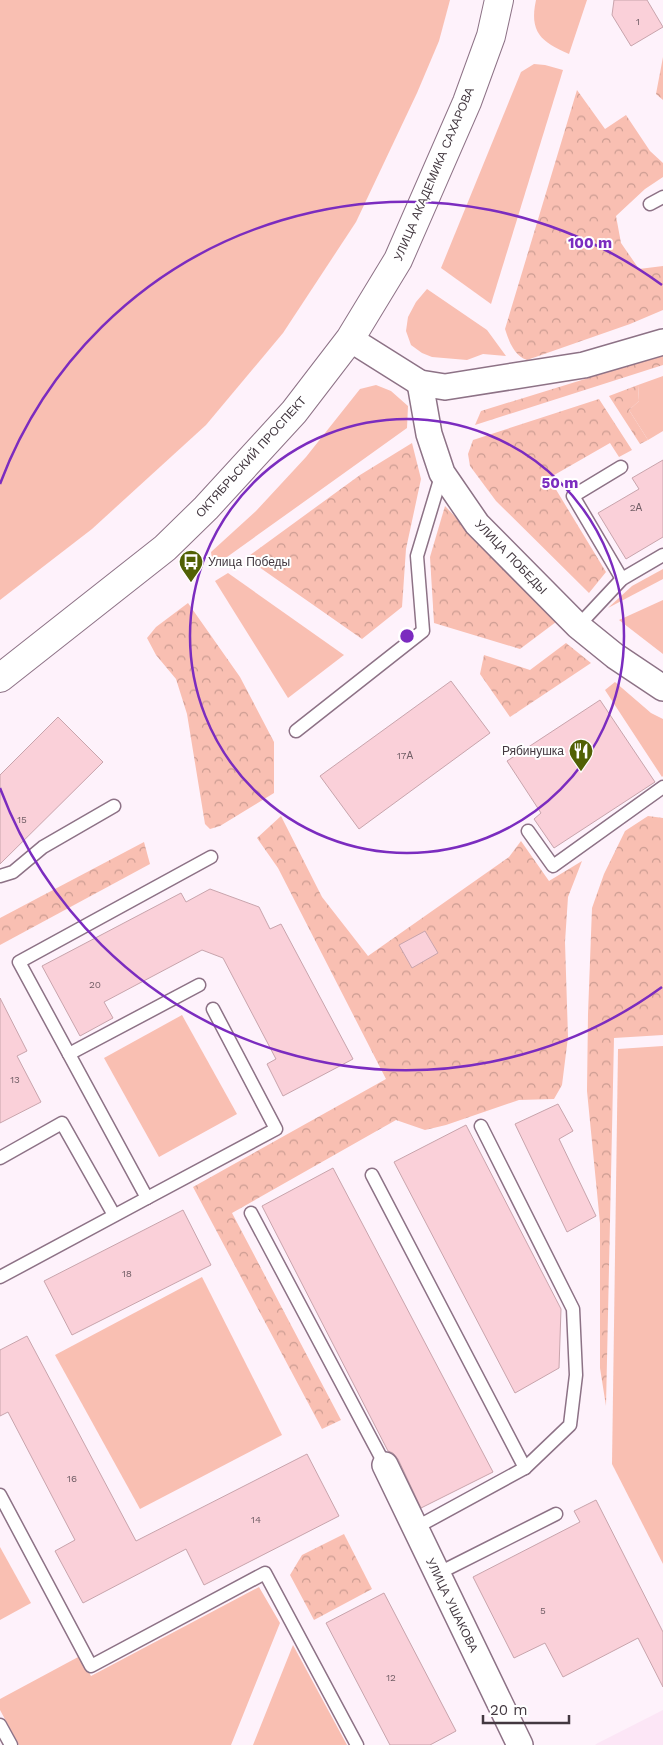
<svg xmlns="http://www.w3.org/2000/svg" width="663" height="1745" viewBox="0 0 663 1745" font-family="'Work Sans',sans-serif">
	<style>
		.built { fill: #fce6f6 }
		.green { fill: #f9bfb2 }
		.forest { fill: url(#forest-crowns) }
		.building { fill: #fad0d9; stroke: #c8a4ac }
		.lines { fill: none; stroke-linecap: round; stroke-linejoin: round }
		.lane-casing { stroke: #8d7286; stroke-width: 15 }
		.street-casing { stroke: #8d7286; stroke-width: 28 }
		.secondary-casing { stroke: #8d7286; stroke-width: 30 }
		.lane { stroke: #fff; stroke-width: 12 }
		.street { stroke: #fff; stroke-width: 25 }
		.secondary { stroke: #fff; stroke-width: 28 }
		.ring { fill: none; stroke: #7b2cbf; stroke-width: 2.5 }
		.labels { text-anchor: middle; stroke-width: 4; stroke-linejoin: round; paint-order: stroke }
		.number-label { font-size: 10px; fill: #715e66 }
		.street-label { font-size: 12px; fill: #433840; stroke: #fff }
		.poi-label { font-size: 12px; fill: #433840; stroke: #fff; text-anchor: start }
		.centre { fill: #7b2cbf; stroke: #fff; stroke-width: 2.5 }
		.ring-label { font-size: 15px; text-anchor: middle; font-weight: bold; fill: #7b2cbf; stroke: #fff; stroke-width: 4; stroke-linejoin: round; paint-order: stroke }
	</style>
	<defs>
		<pattern id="forest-crowns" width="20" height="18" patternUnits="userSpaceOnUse" patternTransform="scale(1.25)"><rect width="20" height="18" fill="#f9bfb2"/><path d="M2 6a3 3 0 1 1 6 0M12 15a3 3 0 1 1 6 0" fill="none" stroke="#cb9c92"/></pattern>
	</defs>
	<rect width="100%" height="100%" fill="#fef2fb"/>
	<path class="built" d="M663,1710V1745H595L598,1743Z"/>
	<g class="green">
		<path d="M0,0H450L439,41L417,93L356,222L283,333L206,425L92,529L0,600Z"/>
		<path d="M536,0H587L569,54C541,42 529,32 536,0Z"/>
		<path d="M534,64L545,65L563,70L491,304L441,268L521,72Z"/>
		<path d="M427,289L487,330L506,356L483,354L467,360L432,357L422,353L411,345L406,331L408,317L416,302Z"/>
		<path d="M663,376V431L648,440L629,410L639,401L638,385Z"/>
		<path d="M376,385L391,391L408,406L407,428L213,567L211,552L256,511L306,457L360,389Z"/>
		<path d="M663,569V579L608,608L632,586Z"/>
		<path d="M228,573L344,655L288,698L215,581Z"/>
		<path d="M663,600V654L619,620Z"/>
		<path d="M615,682L651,713L663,719V776L662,777L605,690Z"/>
		<path d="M182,1015L237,1114L159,1157L104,1058Z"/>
		<path d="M663,1046V1564L612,1464L618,1049Z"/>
		<path d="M202,1277L282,1435L140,1509L55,1355Z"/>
		<path d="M0,1547L31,1603L0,1620Z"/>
		<path d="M259,1587L280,1623L231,1745H19L0,1710V1699L80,1656L91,1676Z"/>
		<path d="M293,1645L347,1745H253Z"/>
	</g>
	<g class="forest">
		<path d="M663,57V100L656,94Z"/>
		<path d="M577,90L605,129L626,115L650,151L663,163V177L645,189L616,216L621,243L639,269L663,266V310L630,324L527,360C514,356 509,341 505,329Z"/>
		<path d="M663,355V365L475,425L481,411Z"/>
		<path d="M638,385L639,401L629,410L648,440L640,444L609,396Z"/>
		<path d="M599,399L632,450L619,457L610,443L549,478L606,572L589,593L496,501L470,466L468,454L473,440Z"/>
		<path d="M412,443L421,479L406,549L402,607L362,639L246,558L360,475Z"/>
		<path d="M445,506L556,622L520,649L434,623L430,557Z"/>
		<path d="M188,603L240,677L274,742V793L220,826L210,829L205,824L187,714L176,679L156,655L147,638L156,627Z"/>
		<path d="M566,643L591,663L510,717L480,674L484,655L530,670Z"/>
		<path d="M281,816L322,897L368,956L509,857L521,841L549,881L582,861L568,897L565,942L568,1037L562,1085L554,1099L519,1100L446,1125L425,1130L396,1120L232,1213L341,1420L322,1429L193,1187L386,1079L278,868L257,838Z"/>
		<path d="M648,816L663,818V1035L614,1038L606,1406L600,1368V1223L587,1091L588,1014L592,908L604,874L625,831Z"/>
		<path d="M144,842L150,864L0,945V918Z"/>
		<path d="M344,1534L372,1589L314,1620L290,1575L302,1555Z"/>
	</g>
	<g class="building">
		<path d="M614,0H647L663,27L631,46L612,15Z"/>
		<path d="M663,460V537L626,559L598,513L639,489L632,478Z"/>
		<path d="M451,681L490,733L359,829L320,776Z"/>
		<path d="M600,700L655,782L554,848L534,819L541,813L507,761Z"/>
		<path d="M58,717L103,762L0,864V775Z"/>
		<path d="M210,889L259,907L270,929L281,924L353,1059L283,1096L267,1064L276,1059L223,958L202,950L104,1002L113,1018L80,1036L42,966L181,893L186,902Z"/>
		<path d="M425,931L438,953L412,968L399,945Z"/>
		<path d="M0,998L27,1051L17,1056L41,1102L0,1123Z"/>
		<path d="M558,1104L573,1131L559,1139L596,1216L567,1232L515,1124Z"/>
		<path d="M466,1125L561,1309L559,1368L515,1393L394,1162Z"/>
		<path d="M333,1168L493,1472L421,1508L398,1459L393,1453L388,1451L262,1206Z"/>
		<path d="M183,1210L211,1265L72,1335L44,1281Z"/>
		<path d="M27,1336L136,1541L307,1454L339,1516L204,1585L186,1549L83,1603L55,1551L75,1540L8,1412L0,1416V1350Z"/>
		<path d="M596,1500L663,1632V1687L638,1638L563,1677L545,1643L514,1658L473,1577L580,1522L574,1511Z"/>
		<path d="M384,1593L456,1731L430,1745H390L326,1623Z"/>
	</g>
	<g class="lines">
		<defs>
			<g id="lane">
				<path d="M650,204L663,197"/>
				<path d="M621,467L573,496L622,579"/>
				<path d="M578,626L622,579L663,555"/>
				<path d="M296,731L423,631L417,556L442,473"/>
				<path d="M528,831L553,866L663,787"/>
				<path d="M0,876L13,872L43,847L114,806"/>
				<path d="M69,1054L199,985"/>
				<path d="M0,1158L62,1123L114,1215"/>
				<path d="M372,1175L525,1468"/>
				<path d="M147,1198L276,1129L213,1009"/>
				<path d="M251,1213L385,1465"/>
				<path d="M0,1277L147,1198L19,962L211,857"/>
				<path d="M0,1495L91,1666L265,1573L357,1745"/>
				<path d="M415,1528L525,1468L570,1425L576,1375L573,1309L481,1126"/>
				<path d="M437,1574L556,1514"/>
				<path d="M0,1725L11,1745"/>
			</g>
			<g id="street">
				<path d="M350,339L420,383L445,387L584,365L663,342"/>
				<path d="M420,383L429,434L442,473L477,524L578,626L615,656L663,688"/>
				<path d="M385,1465L520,1745"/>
			</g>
			<path id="secondary" d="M0,678L165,548L206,508L294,412L350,339L398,260L467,102L491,36L499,0"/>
		</defs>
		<use href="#lane" class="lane-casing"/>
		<use href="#street" class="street-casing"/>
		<use href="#secondary" class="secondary-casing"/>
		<use href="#lane" class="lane"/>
		<use href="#street" class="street"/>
		<use href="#secondary" class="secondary"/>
	</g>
	<g class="ring">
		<circle cx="407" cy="636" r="217"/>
		<path d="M662 987A434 434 0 0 1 0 788M0 484A434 434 0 0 1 662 285"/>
	</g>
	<defs>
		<symbol id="bus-pin" viewBox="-11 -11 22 30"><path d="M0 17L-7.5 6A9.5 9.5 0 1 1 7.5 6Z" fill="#516105" stroke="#fff"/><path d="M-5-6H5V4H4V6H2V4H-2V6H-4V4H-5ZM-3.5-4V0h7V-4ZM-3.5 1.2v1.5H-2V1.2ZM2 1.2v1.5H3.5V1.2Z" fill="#fff"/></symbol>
		<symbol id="restaurant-pin" viewBox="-11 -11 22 30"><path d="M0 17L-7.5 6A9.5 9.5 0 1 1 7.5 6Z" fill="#516105" stroke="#fff"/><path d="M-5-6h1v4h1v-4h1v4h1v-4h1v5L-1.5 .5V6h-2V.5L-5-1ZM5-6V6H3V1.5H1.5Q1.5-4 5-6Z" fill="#fff"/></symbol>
	</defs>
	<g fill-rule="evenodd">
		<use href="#bus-pin" x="177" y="548" width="28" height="38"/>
		<use href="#restaurant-pin" x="567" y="737" width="28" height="38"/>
	</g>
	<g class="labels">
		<g class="number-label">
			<text x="638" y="25">1</text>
			<text x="636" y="511">2А</text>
			<text x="405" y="759">17А</text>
			<text x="22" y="823">15</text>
			<text x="95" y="988">20</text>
			<text x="15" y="1083">13</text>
			<text x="127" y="1277">18</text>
			<text x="72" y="1482">16</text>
			<text x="256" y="1523">14</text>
			<text x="543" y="1614">5</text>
			<text x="391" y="1681">12</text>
		</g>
		<g class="street-label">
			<text transform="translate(434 174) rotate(-67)" y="4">УЛИЦА АКАДЕМИКА САХАРОВА</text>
			<text transform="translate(251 457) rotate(-48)" y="4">ОКТЯБРЬСКИЙ ПРОСПЕКТ</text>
			<text transform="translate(511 557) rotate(46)" y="4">УЛИЦА ПОБЕДЫ</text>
			<text transform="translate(452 1605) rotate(64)" y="4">УЛИЦА УШАКОВА</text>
		</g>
		<g class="poi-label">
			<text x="208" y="566">Улица Победы</text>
			<text x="564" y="755" text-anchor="end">Рябинушка</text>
		</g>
	</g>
	<circle cx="407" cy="636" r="8" class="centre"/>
	<g class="ring-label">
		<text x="590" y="248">100 m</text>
		<text x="560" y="488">50 m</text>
	</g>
	<path d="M483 1715v8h86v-8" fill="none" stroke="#433840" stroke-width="2.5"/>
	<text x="490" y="1715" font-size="15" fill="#433840" stroke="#ffffff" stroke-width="4" paint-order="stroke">20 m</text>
</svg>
